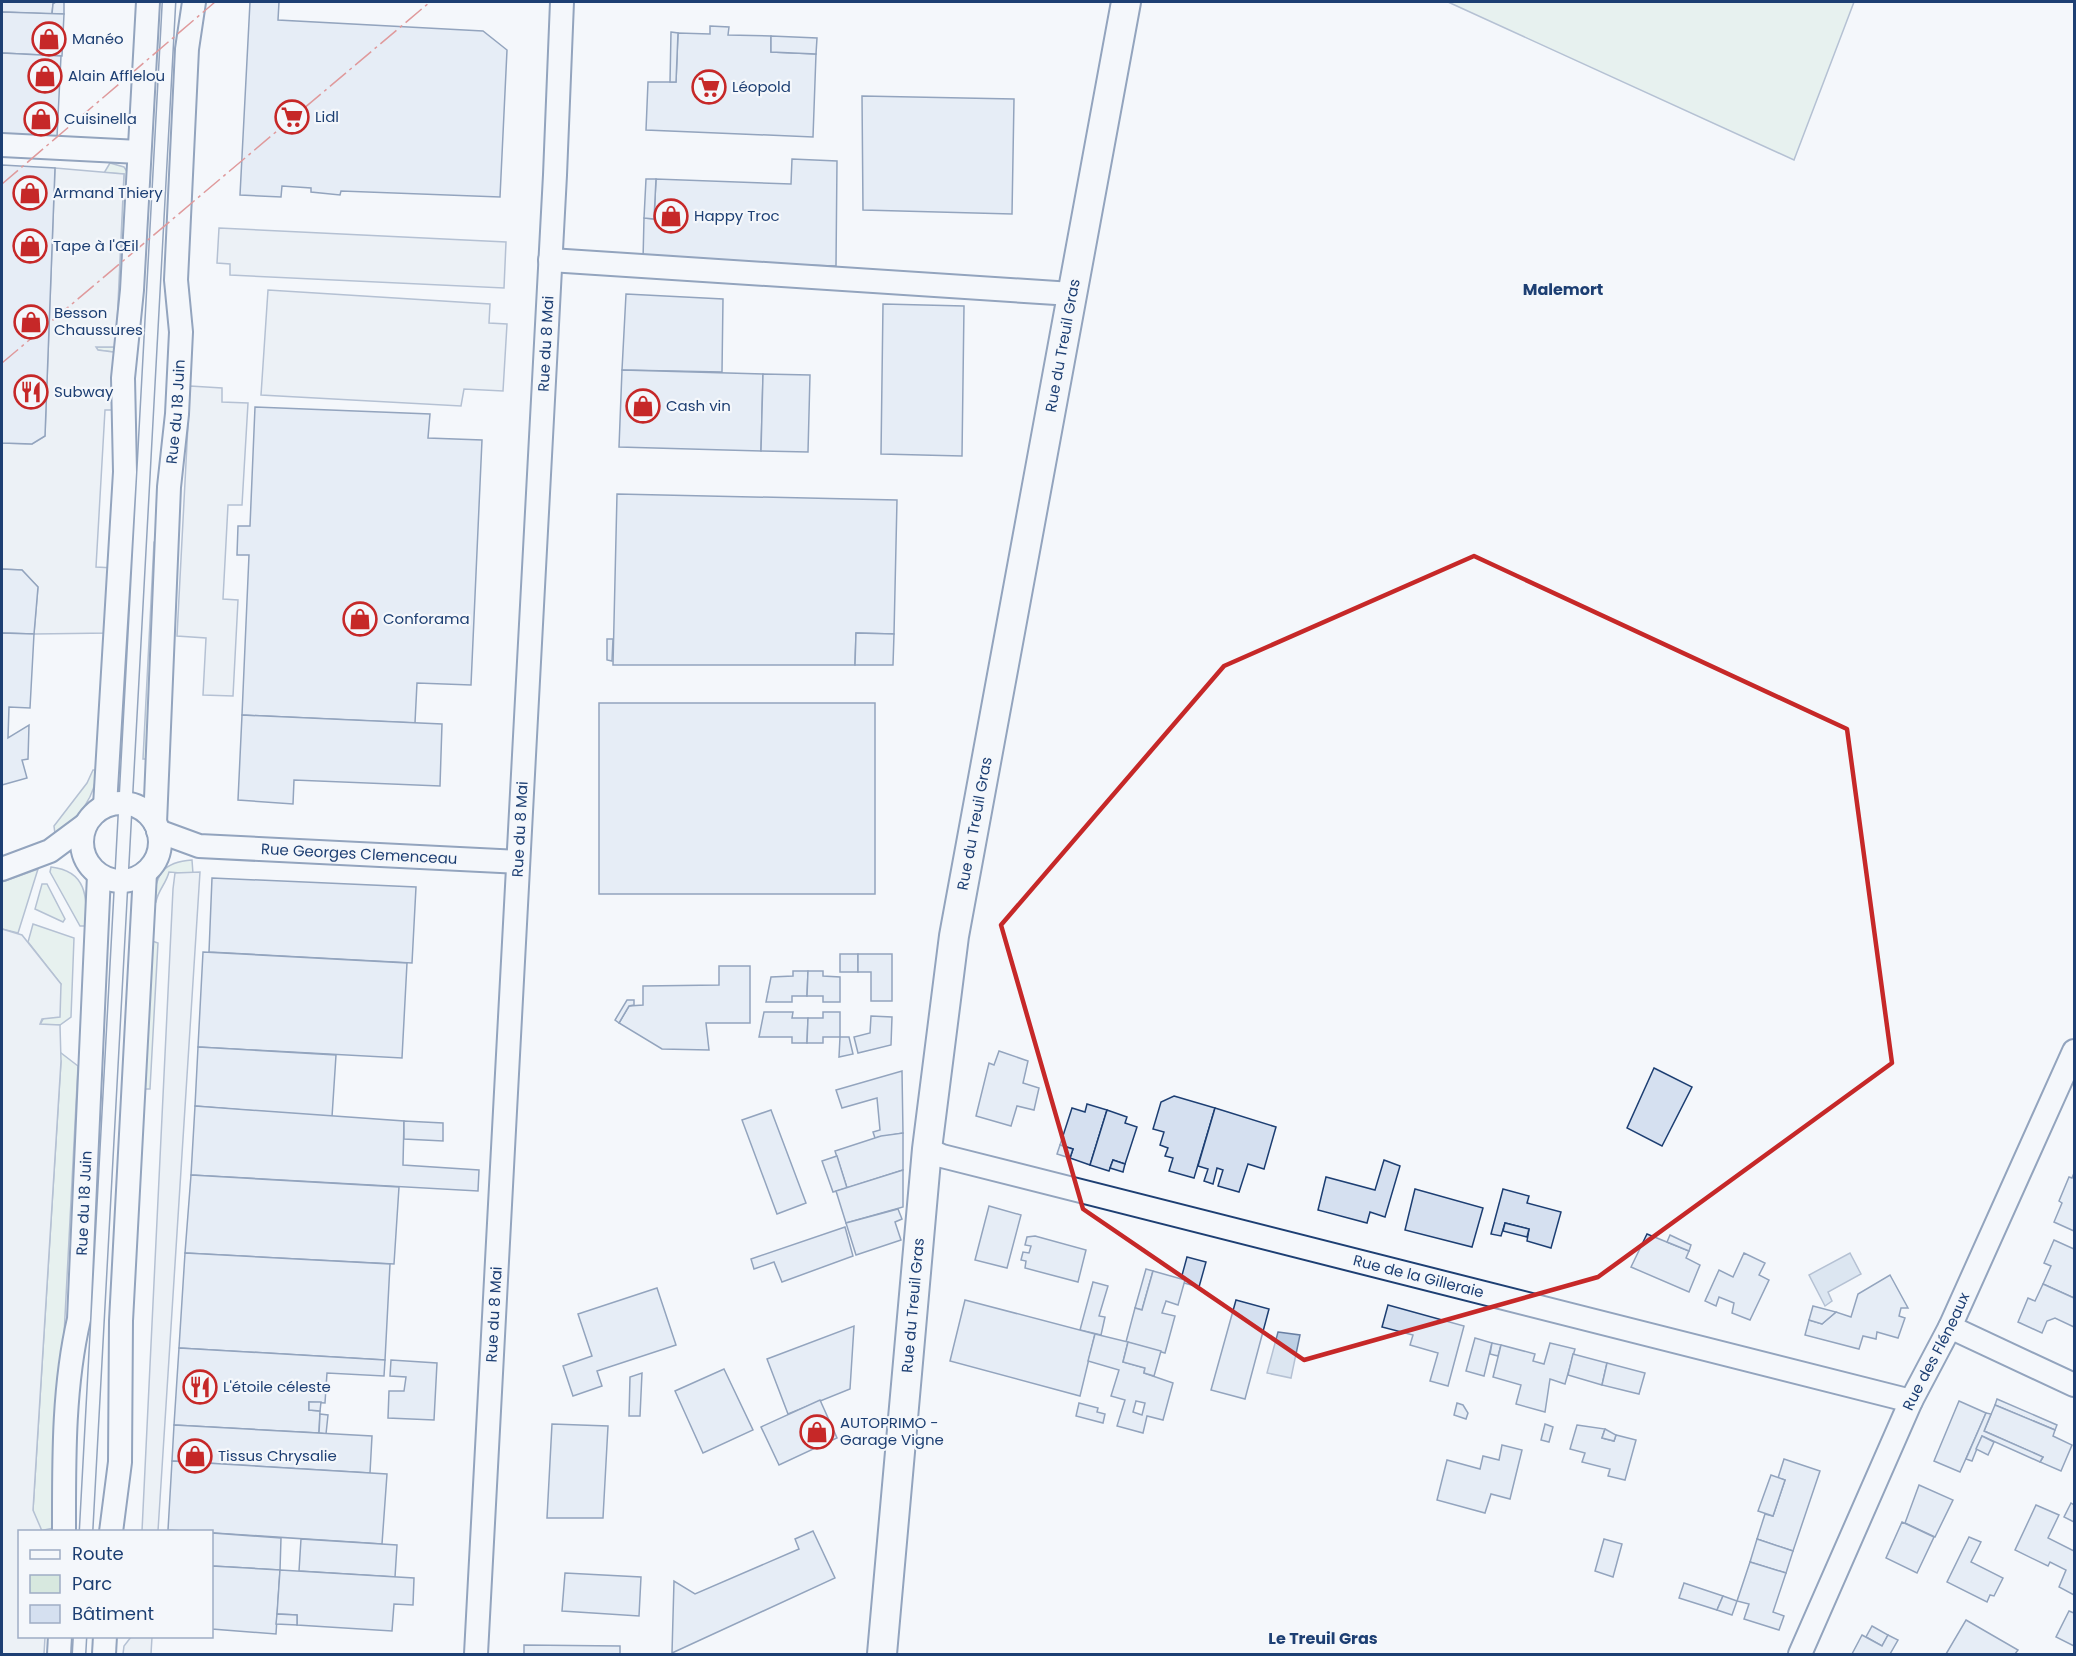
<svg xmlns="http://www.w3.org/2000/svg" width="2076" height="1656" viewBox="0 0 2076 1656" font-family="Poppins,sans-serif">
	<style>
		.green { fill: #d7e8df; stroke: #687fa3; stroke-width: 1.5 }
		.parking { fill: #e3e8f0; stroke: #687fa3; stroke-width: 1.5 }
		.water { fill: #bed0e5; stroke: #687fa3; stroke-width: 1.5 }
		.building { fill: #d5e0f0; stroke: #1d3f73; stroke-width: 1.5; fill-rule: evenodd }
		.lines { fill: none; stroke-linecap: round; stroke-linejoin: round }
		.service-casing { stroke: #1d3f73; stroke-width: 15 }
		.minor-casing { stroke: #1d3f73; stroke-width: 26 }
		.tertiary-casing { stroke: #1d3f73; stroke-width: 32 }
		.service { stroke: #f4f7fb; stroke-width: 12 }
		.minor { stroke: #f4f7fb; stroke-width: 22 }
		.tertiary { stroke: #f4f7fb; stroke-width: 28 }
		.power { stroke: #c62828; stroke-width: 1.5; stroke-dasharray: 21 4.5 3 4.5; stroke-linecap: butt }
		.marked { fill: none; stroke: #c62828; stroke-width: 4.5; stroke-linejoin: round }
		.labels { text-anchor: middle; stroke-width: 4.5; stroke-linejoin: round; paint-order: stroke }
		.poi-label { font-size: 15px; fill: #1d3f73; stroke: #f4f7fb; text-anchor: start }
		.street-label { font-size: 15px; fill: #1d3f73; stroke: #f4f7fb }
		.neighbourhood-label { font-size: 16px; font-weight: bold; fill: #1d3f73; stroke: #f4f7fb }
	</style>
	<rect width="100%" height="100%" fill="#f4f7fb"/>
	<g class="green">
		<path d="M1448,2H1854L1794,160Z"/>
		<path d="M110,163L124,167L130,176L121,353L97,350L95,347H115L124,174L104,173Z"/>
		<path d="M129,540H133L123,757L117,758Z"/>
		<path d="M158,541L147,759H143L154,542Z"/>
		<path d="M93,770H97C95,799 78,819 55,834L54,826L87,783Z"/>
		<path d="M192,860L193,874L169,872C166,884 158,890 156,902H152C157,874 162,862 192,860Z"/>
		<path d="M51,867C87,871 87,897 86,926H80L50,872Z"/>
		<path d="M38,869L18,933L2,929V882Z"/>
		<path d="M42,884H47L65,919L63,922L35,909Z"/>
		<path d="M33,924L74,938L71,1017L60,1025H40L61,984L28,942Z"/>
		<path d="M152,941L158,943L150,1089H143Z"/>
		<path d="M41,1051L61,1053L78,1066L54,1528L34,1532L33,1510L61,1061Z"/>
	</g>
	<g class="parking">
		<path d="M55,168L124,174L116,347H96L98,350L121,353L115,410H105L96,567L114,568L110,633L34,634L38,587L22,570L2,569V443L32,444L45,436Z"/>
		<path d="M219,228L506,242L504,288L230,275V264L217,263Z"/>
		<path d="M268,290L490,304L489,323L507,324L503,391L464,389L461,406L261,395Z"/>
		<path d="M190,386L222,388V402L248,403L242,505H228L223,599L238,600L233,696L203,695L206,638L177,636Z"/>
		<path d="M200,872L158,1531H142L173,889L175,873Z"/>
		<path d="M2,929L22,935L61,984L60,1017L42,1019L40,1024L60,1025L61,1061L33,1510L42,1531L20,1532V1636L45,1637L44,1654H2Z"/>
		<path d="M131,1637H152L151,1654H123L124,1646Z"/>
	</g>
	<g class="water">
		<path d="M1850,1253L1861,1274L1828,1292L1832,1301L1825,1306L1809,1275Z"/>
		<path d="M1278,1332L1300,1335L1291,1378L1267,1373Z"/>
	</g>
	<g class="building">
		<path d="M2,2H56L53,4L52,14L2,12Z"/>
		<path d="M56,2H64V14H52L53,4Z"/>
		<path d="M250,2H279L278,20L483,31L507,50L500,197L341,191L340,195L311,192V188L282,186L281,197L240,195Z"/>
		<path d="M2,12L64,14L62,56L2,53Z"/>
		<path d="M710,26L729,27L728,35L771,36V52L816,54L813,137L646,130L648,82H676L678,33L710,34Z"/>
		<path d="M671,32L678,33L676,82H670Z"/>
		<path d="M771,36L817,38L816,54L771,52Z"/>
		<path d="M2,53L61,56L57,137L2,134Z"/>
		<path d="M862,96L1014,99L1012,214L863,210Z"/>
		<path d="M792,159L837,161L836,266L643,260L644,218L654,219L656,179L791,184Z"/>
		<path d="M2,165L55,168L45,436L32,444L2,443Z"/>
		<path d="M646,179H656L654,219L644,218Z"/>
		<path d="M626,294L723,299L722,372L622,370Z"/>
		<path d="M883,304L964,306L962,456L881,454Z"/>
		<path d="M622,370L763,374L761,451L619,447Z"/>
		<path d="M763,374L810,375L808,452L761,451Z"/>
		<path d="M255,407L430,414L428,438L482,440L471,685L417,683L415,723L242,715L249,555H237L238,526H250Z"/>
		<path d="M617,494L897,500L894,634L856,633L855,665H613Z"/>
		<path d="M2,569L22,570L38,587L34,634L2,633Z"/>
		<path d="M2,633L34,634L30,708L9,707L8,738L29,725L28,759L22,760L27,778L2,785Z"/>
		<path d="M856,633L894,634L893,665H855Z"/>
		<path d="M607,639H613L612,661L607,660Z"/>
		<rect x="599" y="703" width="276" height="191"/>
		<path d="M242,715L442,724L440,786L294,780L293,804L238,800Z"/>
		<path d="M212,878L416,887L412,963L209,952Z"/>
		<path d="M203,952L407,963L402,1058L198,1047Z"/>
		<rect x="840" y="954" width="18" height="18"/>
		<path d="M858,954H892V1001H871V972H858Z"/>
		<path d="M719,966H750V1023H706L709,1050L662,1049L619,1023L629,1006L643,1005V986L719,985Z"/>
		<path d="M793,971H808L807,996H792V1002H766L771,977L793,976Z"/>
		<path d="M808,971H823V976L840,977V1002H823V996H807Z"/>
		<path d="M627,1000H634V1005L629,1006L619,1023L615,1020Z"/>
		<path d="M764,1012H793L792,1018H808L807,1043H792V1037H759Z"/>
		<path d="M823,1012H840V1037H823V1043H807L808,1018H823Z"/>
		<path d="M871,1016L892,1017L891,1045L858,1053L854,1037L870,1033Z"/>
		<path d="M840,1037H849L853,1054L839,1057Z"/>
		<path d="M198,1047L336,1055L332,1117L195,1106Z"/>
		<path d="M999,1051L1028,1061L1023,1083L1039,1088L1034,1110L1017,1106L1011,1126L976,1116L989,1063L994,1065Z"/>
		<path d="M1654,1068L1692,1087L1662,1146L1627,1128Z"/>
		<path d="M902,1071L903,1133L875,1138L873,1132L880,1130L877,1098L842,1108L836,1090Z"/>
		<path d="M1174,1096L1215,1108L1194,1178L1169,1171L1173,1158L1165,1156L1168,1148L1160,1145L1164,1132L1153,1129L1161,1102Z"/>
		<path d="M1087,1104L1107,1110L1090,1165L1070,1158L1073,1149L1060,1145L1072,1108L1085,1112Z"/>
		<path d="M195,1106L404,1121L403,1165L479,1170L478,1191L191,1175Z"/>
		<path d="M1215,1108L1276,1127L1264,1169L1248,1164L1239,1192L1218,1186L1223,1170L1217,1168L1213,1184L1204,1181L1208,1169L1198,1166Z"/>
		<path d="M771,1110L806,1203L777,1214L742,1120Z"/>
		<path d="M1107,1110L1127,1117L1125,1123L1137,1127L1125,1164L1113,1160L1109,1171L1090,1165Z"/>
		<path d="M404,1121L443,1123V1141L404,1139Z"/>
		<path d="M903,1133V1170L847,1188L835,1151L881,1136Z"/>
		<path d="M1060,1145L1073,1149L1070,1158L1057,1154Z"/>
		<path d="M837,1156L847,1188L833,1192L822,1161Z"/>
		<path d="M1113,1160L1125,1164L1123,1172L1110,1168Z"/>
		<path d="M1384,1160L1400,1166L1385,1217L1370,1212L1367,1223L1318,1210L1326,1177L1375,1190Z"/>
		<path d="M903,1170V1207L846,1223L836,1191Z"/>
		<path d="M2074,1173V1231L2054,1222L2062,1203L2059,1201L2069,1177L2072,1178Z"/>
		<path d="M191,1175L399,1187L394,1264L185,1253Z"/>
		<path d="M1415,1189L1483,1208L1472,1247L1405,1230Z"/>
		<path d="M1503,1189L1529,1196L1527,1203L1561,1212L1551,1248L1527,1241L1529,1229L1505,1223L1501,1236L1491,1234Z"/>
		<path d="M989,1206L1021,1215L1007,1268L975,1260Z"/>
		<path d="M898,1209L902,1219L895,1222L901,1240L856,1255L846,1223Z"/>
		<path d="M1505,1223L1529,1229L1527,1237L1503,1231Z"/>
		<path d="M845,1227L853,1256L782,1282L774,1262L754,1269L751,1259Z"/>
		<path d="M1647,1234L1689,1251L1686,1258L1700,1265L1689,1292L1631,1267Z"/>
		<path d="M1670,1235L1691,1245L1689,1251L1667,1242Z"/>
		<path d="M1035,1236L1086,1250L1078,1282L1025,1268L1026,1261L1021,1260L1023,1252L1029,1253L1031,1246L1025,1245L1027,1237Z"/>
		<path d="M2054,1240L2074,1249V1298L2043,1284L2051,1266L2044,1263Z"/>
		<path d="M185,1253L390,1264L385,1360L179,1348Z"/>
		<path d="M1744,1253L1765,1263L1759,1275L1769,1280L1750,1320L1732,1313L1734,1303L1719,1297L1716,1306L1705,1301L1719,1270L1733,1277Z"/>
		<path d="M1187,1257L1206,1262L1199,1287L1184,1283L1185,1280L1181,1279Z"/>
		<path d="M1146,1269L1153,1271L1142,1310L1135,1308Z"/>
		<path d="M1153,1271L1185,1280L1178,1305L1166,1301L1162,1313L1175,1316L1165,1353L1126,1342L1135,1308L1142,1310Z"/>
		<path d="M1890,1275L1908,1308H1901L1899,1316L1905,1318L1898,1338L1877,1332L1876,1339L1863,1336L1859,1349L1805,1335L1809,1320L1822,1324L1836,1312L1851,1317L1858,1294Z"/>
		<path d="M1093,1282L1108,1286L1099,1316L1105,1317L1101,1335L1080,1330Z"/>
		<path d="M2043,1284L2074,1298V1327L2055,1318L2047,1321L2042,1333L2018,1322L2028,1298L2035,1301Z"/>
		<path d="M657,1288L676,1345L597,1371L602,1386L573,1396L563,1366L592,1356L578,1314Z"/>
		<path d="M965,1300L1095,1334L1080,1396L950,1361Z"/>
		<path d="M1236,1300L1269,1309L1245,1399L1211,1390Z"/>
		<path d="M1388,1305L1464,1326L1448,1386L1430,1381L1438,1353L1410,1345L1413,1335L1382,1327Z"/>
		<path d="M1813,1306L1836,1312L1822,1324L1809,1320Z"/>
		<path d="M854,1326L850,1389L788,1414L767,1359Z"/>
		<path d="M1095,1334L1128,1342L1123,1362L1145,1368L1144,1373L1173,1383L1163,1420L1147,1416L1143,1433L1117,1426L1125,1400L1111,1396L1119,1370L1088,1361ZM1136,1401L1145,1403L1142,1415L1133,1412Z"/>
		<path d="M1475,1338L1492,1343L1484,1376L1466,1371Z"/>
		<path d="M1128,1342L1161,1351L1154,1376L1144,1373L1145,1368L1123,1362Z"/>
		<path d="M1492,1343L1501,1345L1498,1356L1490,1354Z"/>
		<path d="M1550,1343L1575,1349L1565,1384L1550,1379L1545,1412L1516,1404L1521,1385L1493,1377L1501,1345L1535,1354L1533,1361L1544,1364Z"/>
		<path d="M179,1348L385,1360L384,1376L327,1373L325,1403L309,1402V1410L320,1411L319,1433L174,1425Z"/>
		<path d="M1573,1354L1607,1363L1602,1385L1568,1375Z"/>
		<path d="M391,1360L437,1363L434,1420L388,1418L389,1391H404L406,1377L390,1376Z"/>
		<path d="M1607,1363L1645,1373L1639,1394L1602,1385Z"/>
		<path d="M724,1369L753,1430L703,1453L675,1391Z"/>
		<path d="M642,1373L640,1416H629L630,1377Z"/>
		<path d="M1997,1399L2057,1425L2055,1430L1995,1405Z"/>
		<path d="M820,1400L837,1438L779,1465L761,1427Z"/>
		<path d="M1959,1401L1986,1413L1960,1472L1934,1461Z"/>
		<path d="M309,1402H321L320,1411L309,1410Z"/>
		<path d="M1079,1403L1098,1408L1097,1412L1105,1414L1103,1423L1076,1416Z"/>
		<path d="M1457,1403L1463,1405L1468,1413L1466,1419L1454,1415Z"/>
		<path d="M1995,1405L2055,1430L2053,1436L2072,1445L2061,1471L2040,1462L2043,1457L1984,1431Z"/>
		<path d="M1986,1413L1991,1414L1984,1431L2043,1457L2040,1462L1982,1436L1972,1461L1966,1459Z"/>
		<path d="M320,1414L328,1415L326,1434L319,1433Z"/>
		<path d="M552,1424L608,1426L603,1518H547Z"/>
		<path d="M1545,1424L1553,1427L1549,1442L1541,1440Z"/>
		<path d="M174,1425L372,1436L370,1473L172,1461Z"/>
		<path d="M1577,1425L1605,1429L1602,1438L1614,1441L1616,1435L1636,1440L1625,1480L1608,1476L1610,1469L1582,1462L1585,1453L1570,1449Z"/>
		<path d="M1605,1429L1616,1435L1614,1441L1602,1438Z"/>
		<path d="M1982,1436L1994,1442L1988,1455L1976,1449Z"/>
		<path d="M1502,1445L1522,1450L1510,1499L1491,1494L1485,1513L1437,1500L1447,1460L1480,1469L1483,1456L1499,1460Z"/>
		<path d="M1784,1459L1820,1471L1793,1551L1757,1539L1765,1514L1773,1516L1785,1480L1778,1478Z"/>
		<path d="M172,1461L387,1474L382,1544L168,1530Z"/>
		<path d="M1771,1475L1785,1480L1773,1516L1758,1511Z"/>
		<path d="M1919,1485L1953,1500L1935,1537L1905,1523Z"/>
		<path d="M2071,1503L2074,1505V1522L2064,1517Z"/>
		<path d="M2036,1505L2059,1515L2048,1538L2074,1551V1595L2059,1587L2066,1570L2050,1562L2048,1566L2015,1550Z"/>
		<path d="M1902,1522L1934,1537L1917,1573L1886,1558Z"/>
		<path d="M813,1531L835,1578L672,1653L674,1581L695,1594L799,1549L795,1539Z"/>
		<path d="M212,1533L281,1538L280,1570L212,1566Z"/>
		<path d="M1969,1537L1981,1542L1971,1562L2003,1578L1994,1596L1990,1595L1987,1602L1947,1582Z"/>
		<path d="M301,1539L397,1545L395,1577L299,1571Z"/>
		<path d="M1604,1539L1622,1544L1613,1577L1595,1571Z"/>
		<path d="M1757,1539L1793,1551L1786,1573L1750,1562Z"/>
		<path d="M1750,1562L1786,1573L1773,1612L1784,1616L1779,1630L1744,1619L1749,1604L1737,1601Z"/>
		<path d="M212,1566L280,1570L276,1634L212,1629Z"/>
		<path d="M280,1570L414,1578L413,1605L394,1604L392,1631L297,1625V1615L277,1614Z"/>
		<path d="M565,1573L641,1577L639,1616L562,1611Z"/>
		<path d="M1684,1583L1723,1596L1717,1610L1679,1598Z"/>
		<path d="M1723,1596L1737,1601L1732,1615L1717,1610Z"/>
		<path d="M2069,1611L2074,1613V1646L2056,1637Z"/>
		<path d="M277,1614L297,1615V1625L276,1624Z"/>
		<path d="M1966,1620L2018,1650L2015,1654H1946Z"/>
		<path d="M1872,1626L1888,1635L1882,1646L1866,1637Z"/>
		<path d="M1862,1635L1882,1646L1888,1635L1898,1640L1890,1654H1852Z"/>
		<path d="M524,1645L620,1646V1654H524Z"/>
	</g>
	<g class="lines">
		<defs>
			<g id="service">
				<path d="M86,1532L169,2"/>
				<path d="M79,1654L80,1636"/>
			</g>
			<g id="minor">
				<path d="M2,145L139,152"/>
				<path d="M550,260L1072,294"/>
				<circle cx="121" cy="842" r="39"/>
				<path d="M105,806L125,472L123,378L132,290L148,2"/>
				<path id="s1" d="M155,823L169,487L177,414L181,332L176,280L187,49L194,2"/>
				<path id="s2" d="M158,831L199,846L518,862"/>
				<path d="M2,869L50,851L85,825"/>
				<path id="s3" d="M927,1149L942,1156L1911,1401"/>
				<path d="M1950,1327L2074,1385"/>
				<path id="s4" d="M64,1532C64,1461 63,1388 79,1319L99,875"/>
				<path d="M111,1532L120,1462L121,1321L145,873"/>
				<path d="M59,1654L60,1636"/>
				<path d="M104,1654L105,1636"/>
				<path id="s5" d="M476,1654L555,175L562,2"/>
				<path id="s6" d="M1800,1654L1911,1401L1950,1327L2074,1051"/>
			</g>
			<g id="tertiary">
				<path id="s7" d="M882,1654L927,1149L954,936L1126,2"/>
			</g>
		</defs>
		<use href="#service" class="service-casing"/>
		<use href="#minor" class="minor-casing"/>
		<use href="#tertiary" class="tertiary-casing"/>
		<use href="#service" class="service"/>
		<use href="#minor" class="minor"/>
		<use href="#tertiary" class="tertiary"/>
		<g class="power">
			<path d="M2,184L215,2"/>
			<path d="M2,363L430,2"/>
		</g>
	</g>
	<path d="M0 0H2076V1656H0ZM1474,556L1847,729L1892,1063L1598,1277L1304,1360L1083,1209L1001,925L1224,666Z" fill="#f4f7fb" fill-opacity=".55" fill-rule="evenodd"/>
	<path class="marked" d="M1474,556L1847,729L1892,1063L1598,1277L1304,1360L1083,1209L1001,925L1224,666Z"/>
	<defs>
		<symbol id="shop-ring" viewBox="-11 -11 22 22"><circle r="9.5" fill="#f4f7fb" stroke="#c62828" stroke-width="1.5"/><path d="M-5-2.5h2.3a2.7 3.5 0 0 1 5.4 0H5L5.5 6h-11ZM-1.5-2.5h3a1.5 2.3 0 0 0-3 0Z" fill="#c62828"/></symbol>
		<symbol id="supermarket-ring" viewBox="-11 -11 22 22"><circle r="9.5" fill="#f4f7fb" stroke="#c62828" stroke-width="1.5"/><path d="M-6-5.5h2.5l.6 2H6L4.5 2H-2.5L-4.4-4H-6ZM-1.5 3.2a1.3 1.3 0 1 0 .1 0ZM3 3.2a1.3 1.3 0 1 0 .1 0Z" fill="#c62828"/></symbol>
		<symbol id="restaurant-ring" viewBox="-11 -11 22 22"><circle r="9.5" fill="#f4f7fb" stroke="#c62828" stroke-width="1.5"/><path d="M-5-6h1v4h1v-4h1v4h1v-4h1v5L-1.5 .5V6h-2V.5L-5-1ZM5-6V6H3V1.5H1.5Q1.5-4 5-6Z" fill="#c62828"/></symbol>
	</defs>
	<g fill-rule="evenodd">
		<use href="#shop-ring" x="30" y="20" width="38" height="38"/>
		<use href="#shop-ring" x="26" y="57" width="38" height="38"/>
		<use href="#supermarket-ring" x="690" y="68" width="38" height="38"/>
		<use href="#supermarket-ring" x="273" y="98" width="38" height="38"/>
		<use href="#shop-ring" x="22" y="100" width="38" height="38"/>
		<use href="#shop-ring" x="11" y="174" width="38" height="38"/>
		<use href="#shop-ring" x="652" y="197" width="38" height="38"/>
		<use href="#shop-ring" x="11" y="227" width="38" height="38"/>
		<use href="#shop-ring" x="12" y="303" width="38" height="38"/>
		<use href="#restaurant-ring" x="12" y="373" width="38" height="38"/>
		<use href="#shop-ring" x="624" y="387" width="38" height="38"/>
		<use href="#shop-ring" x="341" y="600" width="38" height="38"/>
		<use href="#restaurant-ring" x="181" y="1368" width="38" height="38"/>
		<use href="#shop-ring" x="798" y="1413" width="38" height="38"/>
		<use href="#shop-ring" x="176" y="1437" width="38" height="38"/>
	</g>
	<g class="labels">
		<g class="poi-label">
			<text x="72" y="44">Manéo</text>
			<text x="68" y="81">Alain Afflelou</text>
			<text x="732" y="92">Léopold</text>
			<text x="315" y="122">Lidl</text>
			<text x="64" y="124">Cuisinella</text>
			<text x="53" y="198">Armand Thiery</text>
			<text x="694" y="221">Happy Troc</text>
			<text x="53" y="251">Tape à l'Œil</text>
			<text x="54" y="318">Besson<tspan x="54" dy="17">Chaussures</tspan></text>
			<text x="54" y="397">Subway</text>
			<text x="666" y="411">Cash vin</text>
			<text x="383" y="624">Conforama</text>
			<text x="223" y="1392">L'étoile céleste</text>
			<text x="840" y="1428">AUTOPRIMO -<tspan x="840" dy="17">Garage Vigne</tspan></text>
			<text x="218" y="1461">Tissus Chrysalie</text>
		</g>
		<g class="street-label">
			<text dy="5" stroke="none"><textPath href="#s5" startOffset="1312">Rue du 8 Mai</textPath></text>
			<text dy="5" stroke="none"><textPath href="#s7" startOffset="1322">Rue du Treuil Gras</textPath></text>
			<text dy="5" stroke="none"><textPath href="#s1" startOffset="412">Rue du 18 Juin</textPath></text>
			<text dy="5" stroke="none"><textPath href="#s7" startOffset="836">Rue du Treuil Gras</textPath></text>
			<text dy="5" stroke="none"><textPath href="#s5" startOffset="826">Rue du 8 Mai</textPath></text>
			<text dy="5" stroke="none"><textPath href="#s2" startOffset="204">Rue Georges Clemenceau</textPath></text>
			<text dy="5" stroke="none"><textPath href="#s4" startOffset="330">Rue du 18 Juin</textPath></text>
			<text dy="5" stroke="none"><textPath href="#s3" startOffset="508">Rue de la Gilleraie</textPath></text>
			<text dy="5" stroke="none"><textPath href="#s7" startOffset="350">Rue du Treuil Gras</textPath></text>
			<text dy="5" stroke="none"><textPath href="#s5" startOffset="340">Rue du 8 Mai</textPath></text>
			<text dy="5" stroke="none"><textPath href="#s6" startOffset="332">Rue des Fléneaux</textPath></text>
		</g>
		<g class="neighbourhood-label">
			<text x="1563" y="295">Malemort</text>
			<text x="1323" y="1644">Le Treuil Gras</text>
		</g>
	</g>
	<rect width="2076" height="1656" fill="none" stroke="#1d3f73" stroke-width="6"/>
	<rect x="18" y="1530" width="195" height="108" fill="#f4f7fb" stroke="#9eadc5" stroke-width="1.5"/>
	<rect x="30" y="1550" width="30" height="9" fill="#f4f7fb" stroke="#9eadc5" stroke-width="1.5"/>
	<text x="72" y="1560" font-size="18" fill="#1d3f73">Route</text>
	<rect x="30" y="1575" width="30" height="18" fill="#d7e8df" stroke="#9eadc5" stroke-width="1.5"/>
	<text x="72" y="1590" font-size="18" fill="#1d3f73">Parc</text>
	<rect x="30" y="1605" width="30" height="18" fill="#d5e0f0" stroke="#9eadc5" stroke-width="1.5"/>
	<text x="72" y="1620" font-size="18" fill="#1d3f73">Bâtiment</text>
</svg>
